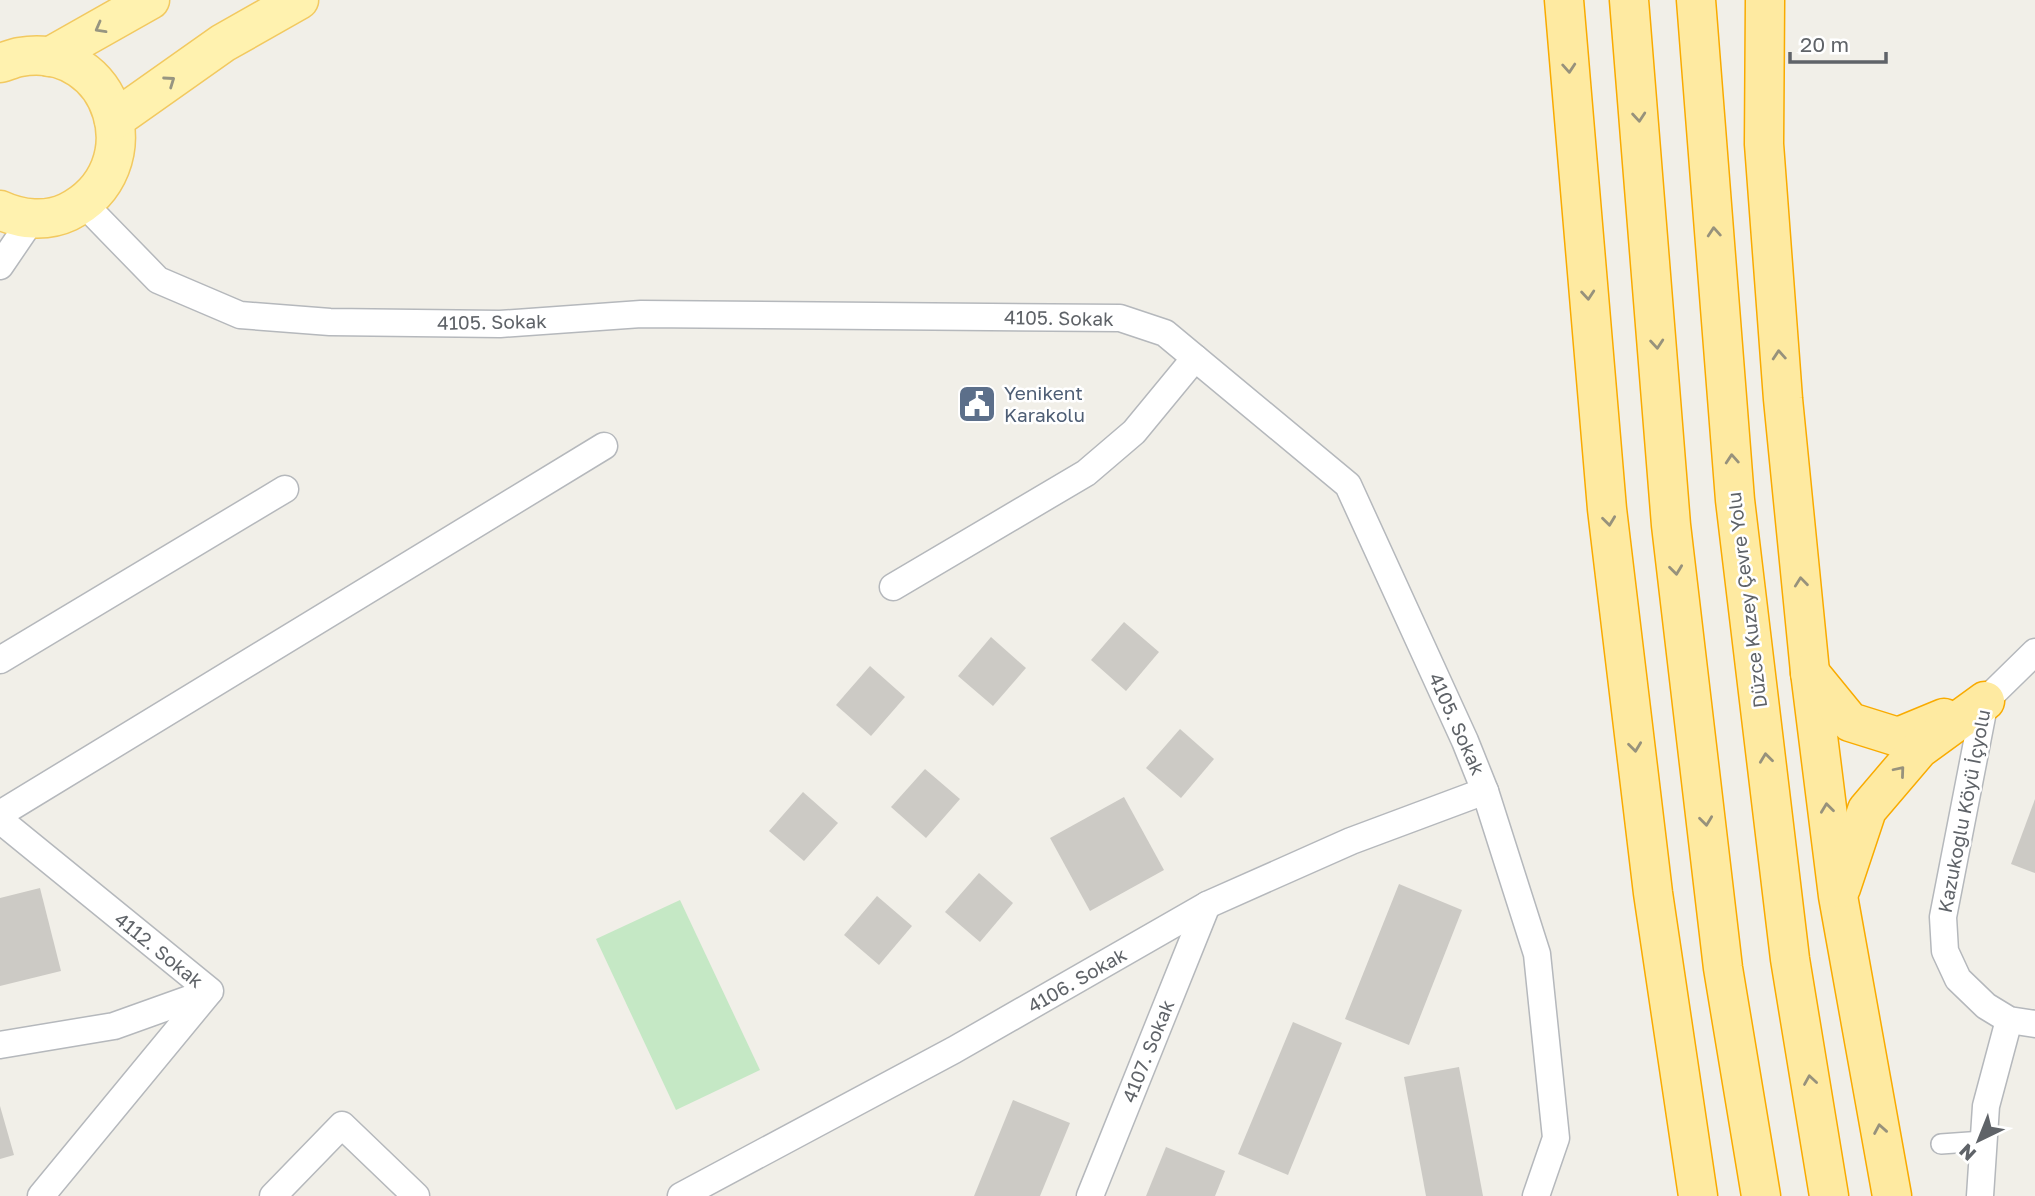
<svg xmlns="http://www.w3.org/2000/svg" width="2035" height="1196" viewBox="0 0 2035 1196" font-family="'Golos Text',sans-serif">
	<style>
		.green { fill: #c5e8c5 }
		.building { fill: #cccac5 }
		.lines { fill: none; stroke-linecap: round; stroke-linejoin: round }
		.pedestrian-casing { stroke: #b5b8bc; stroke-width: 22 }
		.minor-casing { stroke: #b5b8bc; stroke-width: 29 }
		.primary-casing { stroke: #f2c960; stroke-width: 41 }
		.trunk-casing { stroke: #f9ab00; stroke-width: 41 }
		.pedestrian { stroke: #fff; stroke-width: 19 }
		.minor { stroke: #fff; stroke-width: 26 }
		.primary { stroke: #fff2af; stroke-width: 38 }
		.trunk { stroke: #feeaa1; stroke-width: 38 }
		.oneway { stroke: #979581 }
		.oneway2 { stroke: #97927c }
		.labels { text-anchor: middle; stroke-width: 5; stroke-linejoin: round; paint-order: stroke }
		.street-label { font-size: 19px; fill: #5f6368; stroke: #fff }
		.service-label { font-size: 19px; fill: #4e5e75; stroke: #fff; text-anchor: start }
	</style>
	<rect width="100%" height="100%" fill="#f1efe8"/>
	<path class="green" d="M680,900L760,1070L676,1110L596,939Z"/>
	<g class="building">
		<path d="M1124,622L1159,652L1126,691L1091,660Z"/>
		<path d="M991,637L1026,668L993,706L958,676Z"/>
		<path d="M870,666L905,697L871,736L836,705Z"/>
		<path d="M1180,729L1214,759L1181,798L1146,768Z"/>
		<path d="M925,769L960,799L926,838L891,807Z"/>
		<path d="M803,792L838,823L804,861L769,831Z"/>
		<path d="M1124,797L1164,870L1090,911L1050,838Z"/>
		<path d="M2035,799V873L2011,864Z"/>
		<path d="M979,873L1013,903L980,942L945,912Z"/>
		<path d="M1399,884L1462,910L1409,1045L1345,1019Z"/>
		<path d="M40,888L61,971L0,986V898Z"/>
		<path d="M877,896L912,926L879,965L844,935Z"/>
		<path d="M1293,1022L1342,1043L1288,1175L1238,1154Z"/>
		<path d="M1459,1067L1483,1196H1426L1404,1077Z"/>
		<path d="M1013,1100L1070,1123L1040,1196H974Z"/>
		<path d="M0,1106L14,1155L0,1159Z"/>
		<path d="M1166,1147L1225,1171L1215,1196H1146Z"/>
	</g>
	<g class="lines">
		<defs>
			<path id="pedestrian" d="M1941,1144L1983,1141"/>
			<g id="minor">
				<path d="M84,204L158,280L240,315L330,322L500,324L641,314L1120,318L1165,333L1348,485L1465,741L1485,791L1537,954L1556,1138L1536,1196"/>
				<path d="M0,266L32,219"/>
				<path d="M893,587L1086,473L1134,432L1195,358"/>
				<path d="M2035,652L1985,701L1943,917L1945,951L1958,979L1986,1006L2009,1020L2035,1024"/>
				<path d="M0,660L285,489"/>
				<path d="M0,814L604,446"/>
				<path d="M0,820L210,991L41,1196"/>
				<path d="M0,1045L114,1026L209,992"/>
				<path d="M273,1196L342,1125L416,1196"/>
				<path d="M681,1196L954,1050L1207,905L1351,841L1485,791"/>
				<path d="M1090,1196L1207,905"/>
				<path d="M1980,1196L1986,1106L2009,1020"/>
			</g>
			<g id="primary">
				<path d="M49,57L150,0"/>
				<path d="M0,63C7,61 14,58 20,57C115,41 154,169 68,212C47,222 21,220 0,210"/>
				<path d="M114,120L223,43L299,0"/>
			</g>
			<g id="trunk">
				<path d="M1564,0L1607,509L1653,893L1698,1196"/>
				<path d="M1629,0L1671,525L1723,968L1761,1196"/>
				<path d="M1696,0L1735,500L1790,959L1829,1196"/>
				<path d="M1765,0L1764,144L1783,399L1810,672L1838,896L1892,1196"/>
				<path d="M1810,673L1850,722L1898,737L1944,718"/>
				<path d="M1841,888L1867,810L1919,749L1985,701"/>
			</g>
		</defs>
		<use href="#pedestrian" class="pedestrian-casing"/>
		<use href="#minor" class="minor-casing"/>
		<use href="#primary" class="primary-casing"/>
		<use href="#trunk" class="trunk-casing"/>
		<use href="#pedestrian" class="pedestrian"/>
		<use href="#minor" class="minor"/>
		<use href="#primary" class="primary"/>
		<use href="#trunk" class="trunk"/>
	</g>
	<defs><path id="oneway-chevron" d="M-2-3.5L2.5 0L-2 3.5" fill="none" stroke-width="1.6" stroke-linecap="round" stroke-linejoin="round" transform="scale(1.75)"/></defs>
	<g class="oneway">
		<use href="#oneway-chevron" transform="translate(100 28) rotate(151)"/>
		<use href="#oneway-chevron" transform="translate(170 81) rotate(-35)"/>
	</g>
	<g class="oneway2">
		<use href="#oneway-chevron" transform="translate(1569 68) rotate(86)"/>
		<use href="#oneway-chevron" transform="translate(1639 117) rotate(85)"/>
		<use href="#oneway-chevron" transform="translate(1714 232) rotate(-94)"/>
		<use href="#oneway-chevron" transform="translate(1588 295) rotate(85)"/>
		<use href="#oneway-chevron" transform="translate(1657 344) rotate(85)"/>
		<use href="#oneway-chevron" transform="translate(1779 355) rotate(-94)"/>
		<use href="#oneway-chevron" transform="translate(1732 459) rotate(-94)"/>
		<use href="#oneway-chevron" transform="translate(1609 521) rotate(83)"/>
		<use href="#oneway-chevron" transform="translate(1676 570) rotate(83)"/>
		<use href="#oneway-chevron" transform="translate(1801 582) rotate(-96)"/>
		<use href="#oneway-chevron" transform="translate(1635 747) rotate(83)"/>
		<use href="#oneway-chevron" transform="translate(1766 758) rotate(-97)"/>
		<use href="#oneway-chevron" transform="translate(1900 771) rotate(-50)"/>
		<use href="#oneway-chevron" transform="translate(1827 808) rotate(-97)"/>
		<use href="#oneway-chevron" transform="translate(1706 821) rotate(83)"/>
		<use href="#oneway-chevron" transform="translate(1810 1080) rotate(-99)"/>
		<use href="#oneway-chevron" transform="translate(1880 1129) rotate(-100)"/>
	</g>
	<defs>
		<symbol id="civic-square" viewBox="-11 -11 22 22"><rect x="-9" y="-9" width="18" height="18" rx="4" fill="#5c6f8a" stroke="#fff"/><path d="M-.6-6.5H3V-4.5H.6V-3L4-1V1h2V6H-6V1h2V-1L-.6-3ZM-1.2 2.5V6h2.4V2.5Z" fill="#fff"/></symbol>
	</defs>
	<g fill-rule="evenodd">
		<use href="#civic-square" x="955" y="382" width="44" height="44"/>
	</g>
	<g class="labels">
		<g class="street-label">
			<text transform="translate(1059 318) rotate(1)" y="7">4105. Sokak</text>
			<text transform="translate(492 322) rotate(-1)" y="7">4105. Sokak</text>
			<text transform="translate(1747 600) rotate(-97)" y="7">Düzce Kuzey Çevre Yolu</text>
			<text transform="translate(1457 724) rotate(66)" y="7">4105. Sokak</text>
			<text transform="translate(1964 811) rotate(-79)" y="7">Kazukoğlu Köyü İçyolu</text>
			<text transform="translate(159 950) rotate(39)" y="7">4112. Sokak</text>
			<text transform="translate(1077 980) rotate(-30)" y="7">4106. Sokak</text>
			<text transform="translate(1148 1051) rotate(-68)" y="7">4107. Sokak</text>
		</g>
		<g class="service-label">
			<text x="1004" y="400">Yenikent<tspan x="1004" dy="22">Karakolu</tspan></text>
		</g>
	</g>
	<g transform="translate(1979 1140) rotate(223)" stroke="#ffffff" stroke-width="5" paint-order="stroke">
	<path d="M0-5L12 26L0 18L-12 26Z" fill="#5f6368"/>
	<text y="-10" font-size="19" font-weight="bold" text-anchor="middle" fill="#5f6368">N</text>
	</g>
	<path d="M1790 52v10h96v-10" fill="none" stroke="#5f6368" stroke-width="3.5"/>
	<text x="1800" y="52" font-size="21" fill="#5f6368" stroke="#ffffff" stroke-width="5" paint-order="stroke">20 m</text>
</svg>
